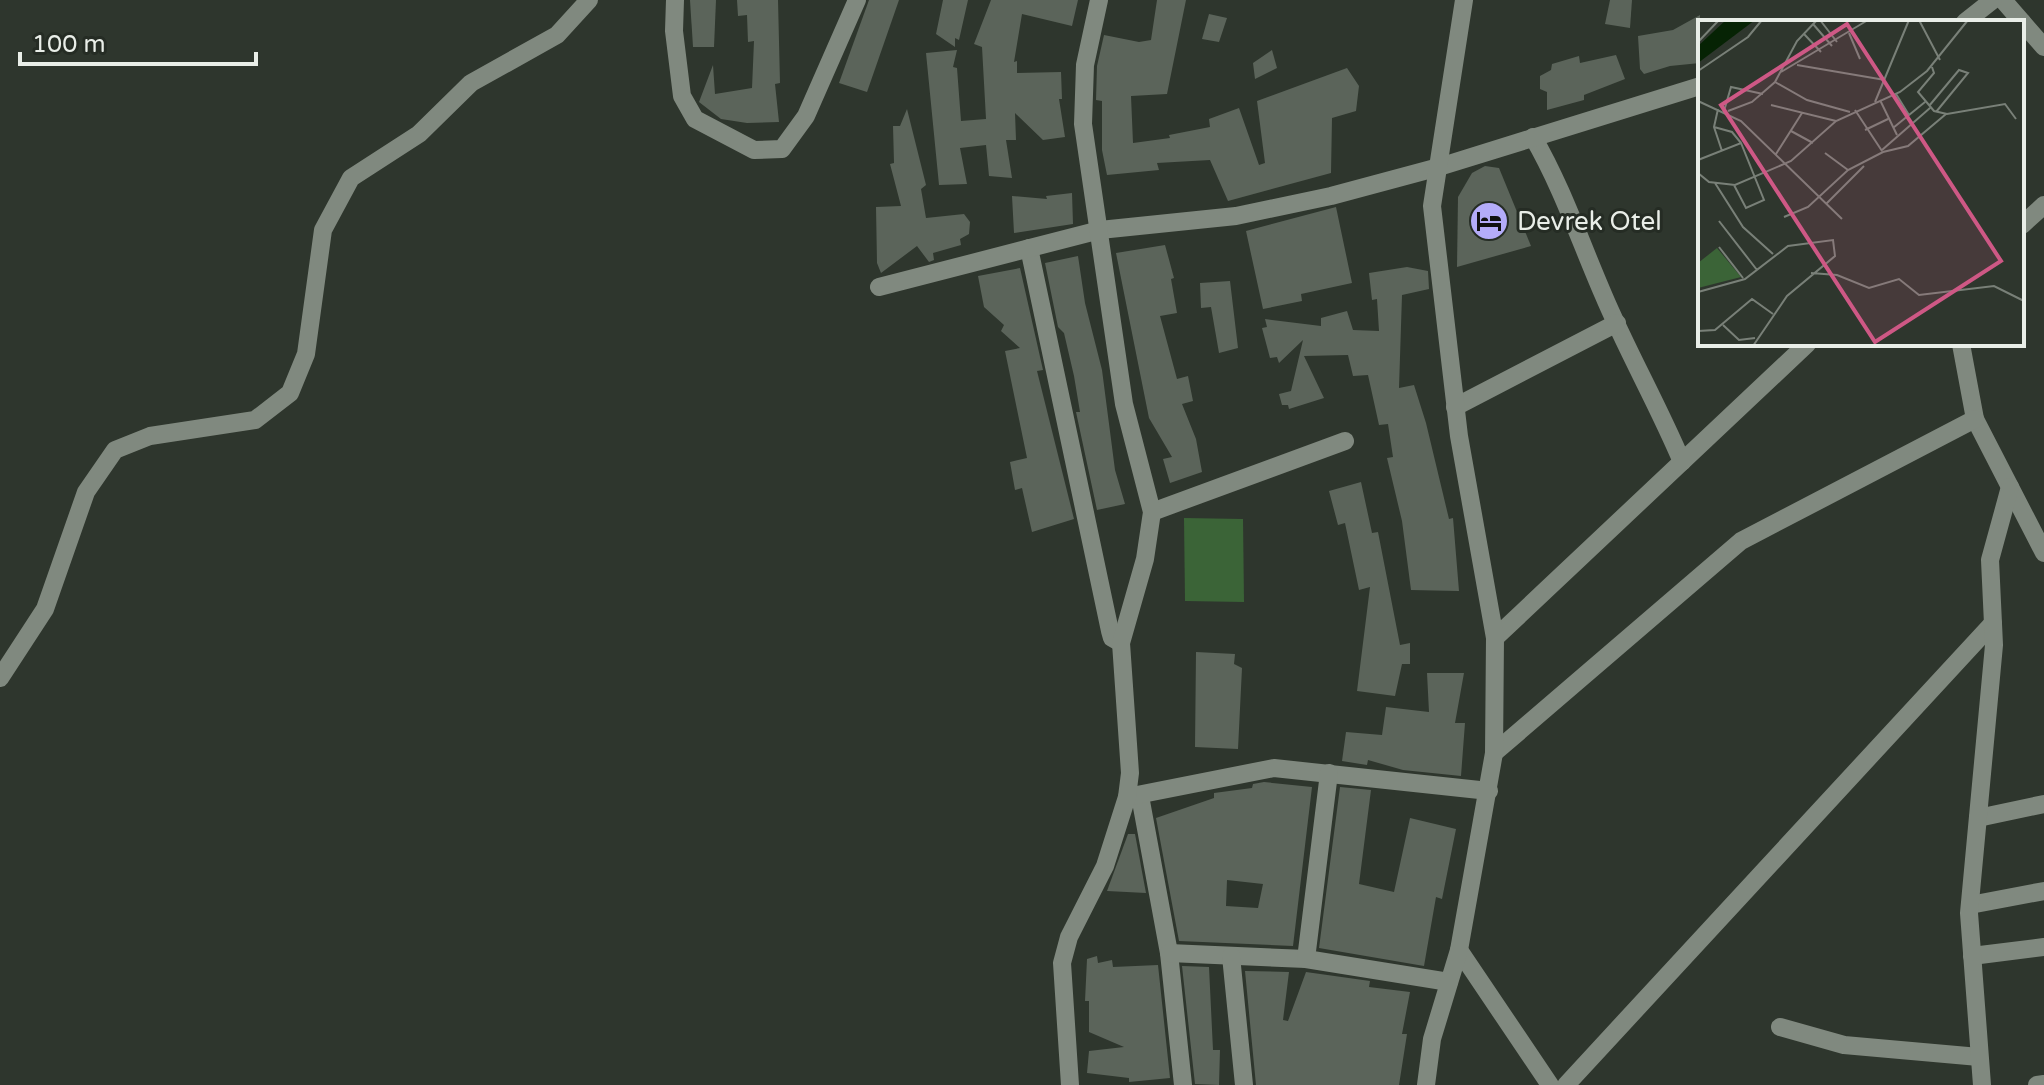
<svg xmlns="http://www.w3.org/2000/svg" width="2044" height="1085" viewBox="0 0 2044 1085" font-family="'Varela Round',sans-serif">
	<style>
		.green { fill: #3b6437 }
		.building { fill: #5b645a; fill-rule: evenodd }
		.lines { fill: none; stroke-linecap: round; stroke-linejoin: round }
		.minor { stroke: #80897f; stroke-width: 18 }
		.labels { text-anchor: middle; stroke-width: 6; stroke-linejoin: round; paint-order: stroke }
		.poi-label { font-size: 26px; fill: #e9eee8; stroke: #252c24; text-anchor: start }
		.inset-road { fill: none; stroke: #798078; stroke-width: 2 }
		.view { fill: #ce5885; fill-opacity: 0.15; stroke: #ce5885; stroke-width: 4 }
		.inset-edge { fill: none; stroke: #e9eee8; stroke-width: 4 }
	</style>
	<rect width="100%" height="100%" fill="#2e362d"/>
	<path class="green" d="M1184,518L1243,519L1244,602L1185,601Z"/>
	<g class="building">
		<path d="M690,0H716L714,47H693Z"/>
		<path d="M737,0H778L780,83L775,84L779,122L747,123L721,119L699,102L713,65L715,94L752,88L754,41L748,42L747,15L738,16Z"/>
		<path d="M869,0H899L867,92L839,83Z"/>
		<path d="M943,0H968L959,40L955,38V47L936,34Z"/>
		<path d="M991,0H1078L1072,26L1022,14L1014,62L1017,61V73L1061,72L1062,99H1059L1065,137L1043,140L1015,113L1016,140H1006L1012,178L989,176L986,145L960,148L967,184L939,185L926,53L957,50L953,67L957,68L961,121L986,119L982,47L974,44Z"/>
		<path d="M1157,0H1186L1167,94L1131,96L1133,143L1170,138L1169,135L1210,127L1209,119L1239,108L1259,165L1265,163L1257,101L1347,68L1359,86L1356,111L1332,118L1331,173L1228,201L1210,160L1157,163L1159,170L1107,175L1102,150V101L1096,100L1097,66L1104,35L1139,42L1151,40Z"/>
		<path d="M1610,0H1632L1630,28L1605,24Z"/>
		<path d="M1209,14L1227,18L1219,42L1202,39Z"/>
		<path d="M1700,15V63L1670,66L1644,74L1640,69L1638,36L1673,30Z"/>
		<path d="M1272,50L1277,68L1255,79L1253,63Z"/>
		<path d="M1616,55L1625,79L1584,95V100L1547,110V92L1540,89V76L1551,70L1552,64L1579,56L1580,63Z"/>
		<path d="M907,109L926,185L921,189L926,218L964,214L970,222L969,234L960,239L961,245L933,253L934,260L929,262L917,246L881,273L877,263L876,207L901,206L890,164L894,163L893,126H900Z"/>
		<path d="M1485,166L1499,168L1531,246L1457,267L1458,197L1472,173Z"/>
		<path d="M1072,193L1073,224L1014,233L1012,196L1047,199L1046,196Z"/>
		<path d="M1336,207L1352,283L1301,294L1302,301L1263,309L1246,231Z"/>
		<path d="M1165,245L1174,278L1171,279L1177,313L1160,316L1177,379L1188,376L1193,401L1182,404L1196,439L1202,472L1170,483L1163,459L1172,457L1149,418L1116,253Z"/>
		<path d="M1078,256L1085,303L1102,370L1115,470L1125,504L1097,510L1076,412H1080L1074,376L1064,333L1058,327L1045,263Z"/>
		<path d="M1407,267L1428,271L1429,289L1402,295L1399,388L1414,385L1426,423L1449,519L1453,518L1459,591L1411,590L1402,521L1387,458L1393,457L1388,424L1379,425L1368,375L1353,376L1348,355L1304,356L1324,398L1289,409L1288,405H1282L1279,394L1291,391L1303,340L1279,363L1277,357L1270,358L1262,328L1267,327L1265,319L1321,326V318L1347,311L1353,330L1379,331L1377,299L1372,300L1369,273Z"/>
		<path d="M1020,268L1043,370L1037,371L1074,519L1032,532L1022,488L1015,490L1010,462L1027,458L1005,351L1020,348L1001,331L1004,325L984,307L978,276Z"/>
		<path d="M1230,281L1238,348L1219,353L1211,307L1201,308L1200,283Z"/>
		<path d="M1361,482L1372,533L1378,532L1400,645L1410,643V664H1402L1395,696L1357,691L1370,587L1359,590L1345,523L1338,525L1329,491Z"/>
		<path d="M1196,652L1235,654L1234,664L1242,668L1238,749L1195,747Z"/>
		<path d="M1427,673H1464L1455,723H1465L1461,776L1403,770L1368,760L1367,765L1342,761L1346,732L1382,735L1386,707L1429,712Z"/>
		<path d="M1264,782L1312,787L1293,946L1179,941L1156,818L1214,798V793L1252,788L1253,784ZM1227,880L1263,884L1258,908L1226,906Z"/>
		<path d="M1340,787L1371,790L1359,884L1394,892L1410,818L1456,829L1442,899L1436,897L1424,966L1319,948Z"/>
		<path d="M1128,834H1135L1146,893L1107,891Z"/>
		<path d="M1097,956L1098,963L1112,960L1113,967L1158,965L1170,1078L1129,1082V1078L1087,1073L1089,1051L1124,1047L1089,1032V1001H1085L1087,959Z"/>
		<path d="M1182,966L1209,967L1213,1050H1220L1219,1085L1195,1084Z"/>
		<path d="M1245,971L1289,972L1283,1020L1288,1021L1306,972L1370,981L1369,987L1410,992L1402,1034H1407L1399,1085H1256Z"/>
	</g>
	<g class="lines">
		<g class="minor">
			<path d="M675,0L674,31L682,96L695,119L754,150L782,149L806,116L857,0"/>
			<path d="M2003,0L2022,22"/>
			<path d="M1965,22L1993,0"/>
			<path d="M2022,22L2044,47"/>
			<path d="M1533,137C1562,187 1580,241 1603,294C1627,351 1658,405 1682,462"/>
			<path d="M2022,225L2044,205"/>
			<path d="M1029,248L1110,631L1112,638L1121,643"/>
			<path d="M879,287L1100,230L1236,216L1331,196L1439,167L1700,86"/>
			<path d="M1961,344L1975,419L2044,553"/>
			<path d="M1455,407L1617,323"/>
			<path d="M1152,512L1345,441"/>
			<path d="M1495,638L1807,344"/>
			<path d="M0,678L45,609L86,492L115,450L150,436L255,420L290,393L306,354L323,230L351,178L419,134L471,83L557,35L589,0"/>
			<path d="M1494,753L1741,541L1975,419"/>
			<path d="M1140,796L1169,953L1183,1085"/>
			<path d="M1127,797L1274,768L1489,791"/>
			<path d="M1978,818L2044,804"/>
			<path d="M1970,905L2044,891"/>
			<path d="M1459,950L1550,1085"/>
			<path d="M1169,953L1306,959L1449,982"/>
			<path d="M1231,956L1244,1085"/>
			<path d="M1972,956L2044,947"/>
			<path d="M1306,959L1329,773"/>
			<path d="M1780,1027L1844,1045L1979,1057"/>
			<path d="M1070,1085L1062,963L1069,937L1105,866L1127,797L1130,773L1121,643L1145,559L1152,512L1124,404L1083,124L1085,65L1099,0"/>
			<path d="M1426,1085L1432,1039L1459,950L1494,753L1495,638L1459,436L1432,206L1464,0"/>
			<path d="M1566,1085L1993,623"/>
			<path d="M1982,1085L1969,913L1994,645L1990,560L2010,487"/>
			<path d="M2037,1085L2044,1084"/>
		</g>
	</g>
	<defs>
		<symbol id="hotel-disc" viewBox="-11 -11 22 22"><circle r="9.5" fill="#b4acf9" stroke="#252c24"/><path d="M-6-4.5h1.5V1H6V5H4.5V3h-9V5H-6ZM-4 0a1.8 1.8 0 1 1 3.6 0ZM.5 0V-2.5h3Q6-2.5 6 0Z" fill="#111"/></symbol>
	</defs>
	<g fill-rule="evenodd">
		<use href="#hotel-disc" x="1467" y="199" width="44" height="44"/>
	</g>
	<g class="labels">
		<g class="poi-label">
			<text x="1517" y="230">Devrek Otel</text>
		</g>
	</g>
	<g transform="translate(1698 20)">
		<rect width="326" height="326" fill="#2e362d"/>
		<path d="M19,228L43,257L0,268V243Z" fill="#3b6437"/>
		<path d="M28,0H57L0,43V26Z" fill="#062304"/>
		<path class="inset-road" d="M122,0L139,22M221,0L242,40M115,4L134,26M151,13L162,39M106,14L123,32M0,22L21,0M99,45L187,60M234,47L236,53L220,72L236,91L249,94L307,84L318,99M0,51L50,17L64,0M83,52L170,0M77,62L109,80L152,92M198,74L211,95M182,80L199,115M0,81L43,101L144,199M177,82L211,0M73,85L138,101M231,86L261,50L270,53L238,92M20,89L16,107L24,131M157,90L184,131M26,91L33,67L65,74M30,91L54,82L77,62L99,21L119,0M16,107L34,112L43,123M195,108L227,82M167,110L190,99M93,111L115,123M184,130L232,88M127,133L150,150M78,134L104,93M0,140L43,123L66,180L48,188L36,165M0,153L11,162L37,165L93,141L138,101L202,72L229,51L270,0M17,163L45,207L75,234M128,184L166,146M86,197L110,187L150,150L185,132L210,126L248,94M21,201L59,250M21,227L45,258M113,253L139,255L171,268L201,259L221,275L296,266L326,281M0,272L47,259L90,226L135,220L137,236L89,276L55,326M25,305L41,320L57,318M0,311L17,310L54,279L75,294"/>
		<path class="view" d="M149,4L303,241L177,322L23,85Z"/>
		<rect width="326" height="326" class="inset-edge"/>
	</g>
	<path d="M20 52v12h236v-12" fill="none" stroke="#e9eee8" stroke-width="4"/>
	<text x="32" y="52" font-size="24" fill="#e9eee8" stroke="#252c24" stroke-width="6" paint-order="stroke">100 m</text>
</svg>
